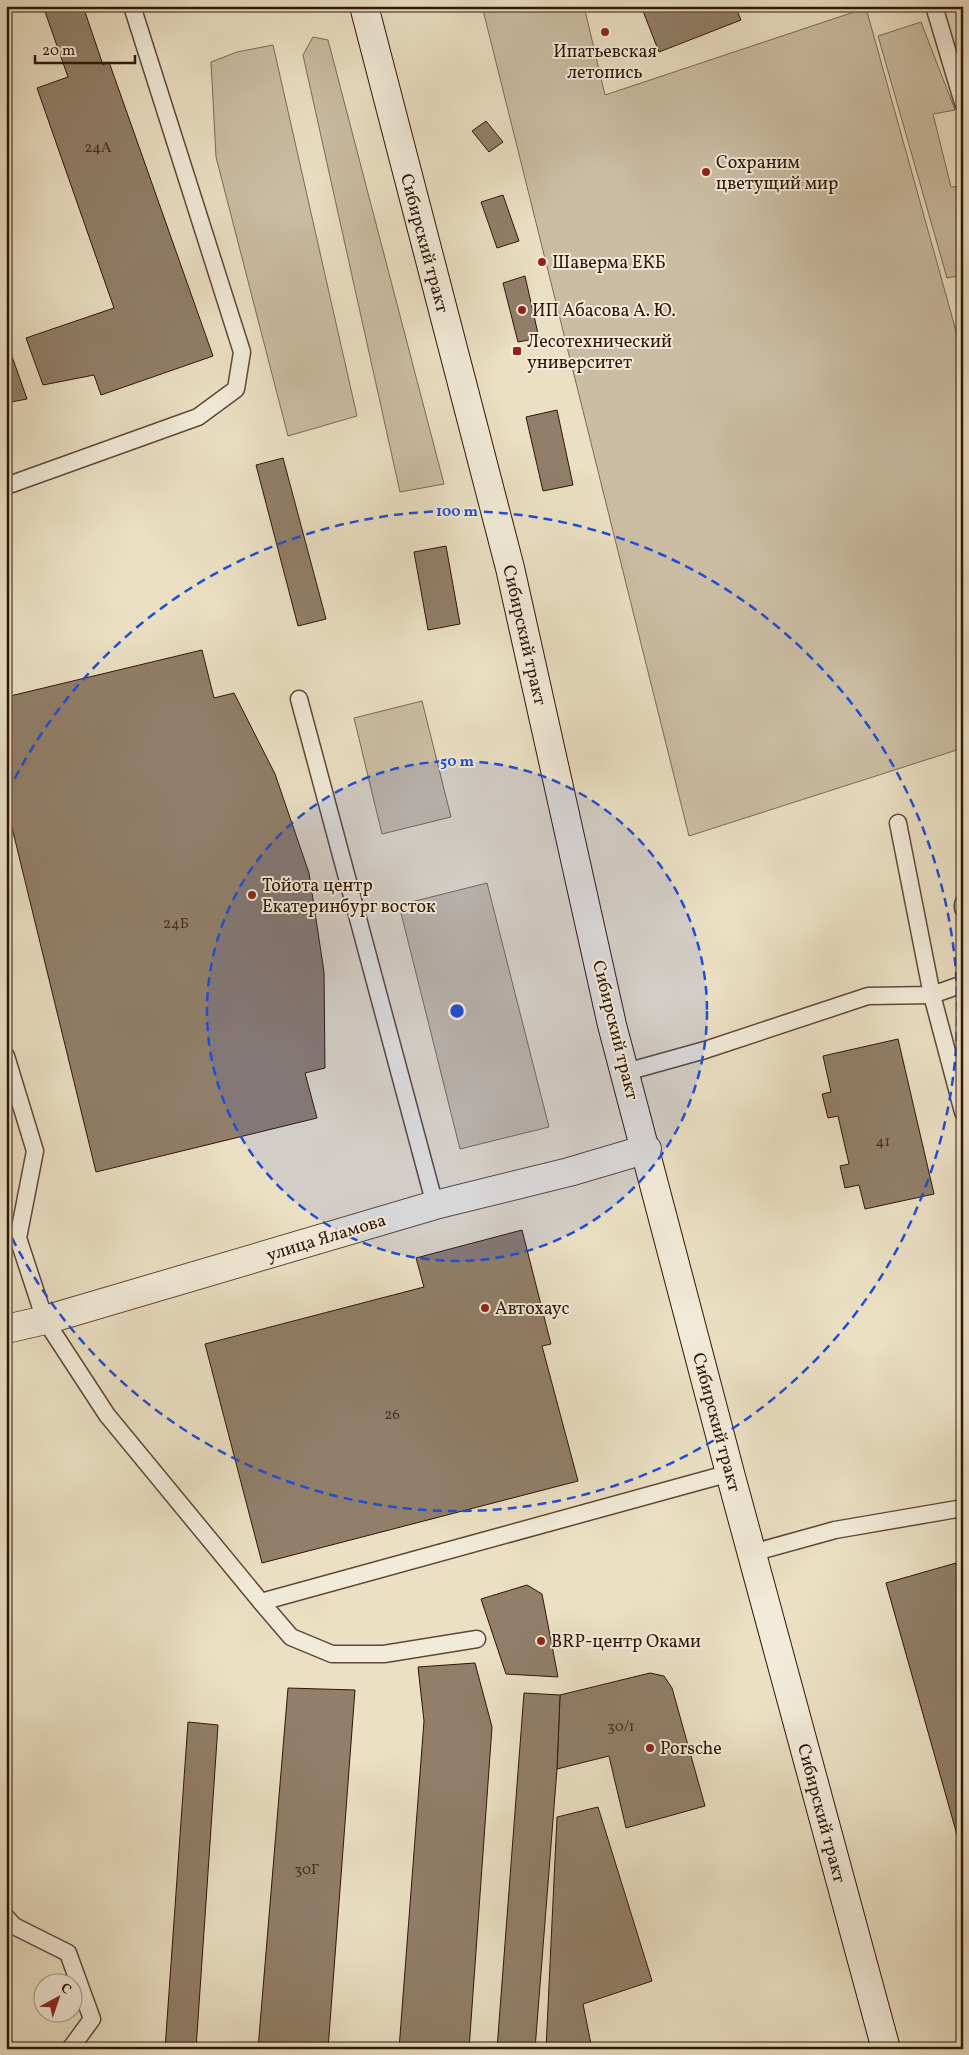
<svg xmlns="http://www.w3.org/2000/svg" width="969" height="2055" viewBox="0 0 969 2055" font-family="Vollkorn,serif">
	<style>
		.green { fill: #cbbda4; stroke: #7d6956 }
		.building { fill: #917f6a; stroke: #2f1508 }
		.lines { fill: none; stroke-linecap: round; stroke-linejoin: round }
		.lane-casing { stroke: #5e4837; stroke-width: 19 }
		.street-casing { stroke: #5e4837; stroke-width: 30 }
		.secondary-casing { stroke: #2f1508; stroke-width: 30 }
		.lane { stroke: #f2ebd9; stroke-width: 16 }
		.street { stroke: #f2ebd9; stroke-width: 28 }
		.secondary { stroke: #f2ebd9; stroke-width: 28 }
		.ring { fill: none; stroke: #1d4ed8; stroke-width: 2.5; stroke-dasharray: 9 6 }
		.poi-dot { fill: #8f2418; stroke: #f2ebd9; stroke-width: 2 }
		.labels { text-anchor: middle; stroke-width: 4; stroke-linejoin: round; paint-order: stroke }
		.number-label { font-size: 15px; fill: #483020 }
		.poi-label { font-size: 18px; fill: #2f1508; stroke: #f2ebd9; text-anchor: start }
		.street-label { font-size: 18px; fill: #2f1508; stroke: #f2ebd9 }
		.centre { fill: #1d4ed8; stroke: #f2ebd9; stroke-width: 2.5 }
		.ring-label { font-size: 15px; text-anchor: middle; font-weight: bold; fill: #1d4ed8; stroke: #f2ebd9; stroke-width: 4; stroke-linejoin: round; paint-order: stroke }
	</style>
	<rect width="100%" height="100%" fill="#ebe0c4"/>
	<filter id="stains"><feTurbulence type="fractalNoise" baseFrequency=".004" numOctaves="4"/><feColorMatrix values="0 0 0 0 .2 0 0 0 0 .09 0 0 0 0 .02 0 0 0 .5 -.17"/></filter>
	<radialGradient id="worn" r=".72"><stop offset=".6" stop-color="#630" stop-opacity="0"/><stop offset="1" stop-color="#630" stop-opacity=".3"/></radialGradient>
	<g class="green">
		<path d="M482,6H584L605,95L866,8L963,356V748L689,836Z"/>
		<path d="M921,22L955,110L933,114L951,187L963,186V275L947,278L878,36Z"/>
		<path d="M313,37L328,40L444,484L400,492L303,55Z"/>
		<path d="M273,45L357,416L288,436L216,157L211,62L237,52Z"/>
		<path d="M422,701L451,817L382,834L354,718Z"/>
		<path d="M487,883L549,1127L460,1149L399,905Z"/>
	</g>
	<g class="building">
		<path d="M43,6H83L103,65L109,62L213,356L101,395L94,375L43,385L26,338L114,308L37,88L68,77Z"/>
		<path d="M641,6H735L741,20L659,52Z"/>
		<path d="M486,121L503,142L489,152L472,131Z"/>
		<path d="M503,195L519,241L497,248L481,202Z"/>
		<path d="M525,276L539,338L518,342L503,283Z"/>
		<path d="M6,345H8L27,399L6,403Z"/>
		<path d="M557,410L573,485L543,491L526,417Z"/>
		<path d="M283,458L326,619L298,626L256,465Z"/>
		<path d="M446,546L460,624L428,630L414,552Z"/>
		<path d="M202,650L214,698L234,693L275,774L309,873L324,972L325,1068L305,1073L317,1118L96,1172L6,803V697Z"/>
		<path d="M898,1039L934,1194L865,1209L859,1185L845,1188L840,1166L849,1164L838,1116L828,1118L822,1094L831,1092L823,1056Z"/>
		<path d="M522,1230L551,1344L542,1346L578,1481L262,1563L205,1344L424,1287L416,1258Z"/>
		<path d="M963,1561V1856L886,1583Z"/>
		<path d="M527,1585L542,1594L558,1677L506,1674L481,1599Z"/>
		<path d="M475,1663L492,1727L469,2049H399L424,1721L418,1667Z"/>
		<path d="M650,1673L664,1676L672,1688L705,1806L626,1828L609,1756L557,1769L560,1695Z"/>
		<path d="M288,1688L355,1690L328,2049H258Z"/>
		<path d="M524,1693L560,1695L557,1769L535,2049H497Z"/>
		<path d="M188,1722L218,1725L196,2049H165Z"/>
		<path d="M598,1807L652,1981L583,2004L592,2049H546L557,1817Z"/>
	</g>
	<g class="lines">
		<defs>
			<g id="lane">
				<path d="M934,6L963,103"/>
				<path d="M6,486L198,417L236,389L242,352L132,6"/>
				<path d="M299,699L435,1205"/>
				<path d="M898,823L932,995L963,1112"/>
				<path d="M963,904V908"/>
				<path d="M6,1056L35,1151L18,1238L45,1320L107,1415L261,1602L730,1473"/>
				<path d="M626,1072L705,1050L868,996L932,995L963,984"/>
				<path d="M752,1553L835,1530L963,1508"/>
				<path d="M261,1602L291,1637L332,1654H384L477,1639"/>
				<path d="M6,1917L14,1926L68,1953L92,2019L70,2049"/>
			</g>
			<path id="street" d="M6,1329L45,1320L435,1205L569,1172L647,1149"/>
			<path id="secondary" d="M364,6L510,568L612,1025L730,1473L886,2049"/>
		</defs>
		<use href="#lane" class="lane-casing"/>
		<use href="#street" class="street-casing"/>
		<use href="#secondary" class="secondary-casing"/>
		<use href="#lane" class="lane"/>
		<use href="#street" class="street"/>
		<use href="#secondary" class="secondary"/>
	</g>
	<circle cx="457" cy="1011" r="250" fill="#1d4ed8" fill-opacity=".12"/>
	<g class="ring">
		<circle cx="457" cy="1011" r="250"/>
		<path d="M8 792A500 500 0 1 1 8 1230"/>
	</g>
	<g class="poi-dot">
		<circle cx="605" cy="32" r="5"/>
		<circle cx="706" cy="172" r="5"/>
		<circle cx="542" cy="262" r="5"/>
		<circle cx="522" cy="310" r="5"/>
		<rect x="512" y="346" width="10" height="10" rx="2.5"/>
		<circle cx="252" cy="895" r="5"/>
		<circle cx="485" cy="1308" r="5"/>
		<circle cx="541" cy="1641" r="5"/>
		<circle cx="650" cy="1748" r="5"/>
	</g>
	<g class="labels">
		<g class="number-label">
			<text x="98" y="152">24А</text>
			<text x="176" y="928">24Б</text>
			<text x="883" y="1146">41</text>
			<text x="392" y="1419">26</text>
			<text x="621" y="1731">30/1</text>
			<text x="307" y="1874">30Г</text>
		</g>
		<g class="poi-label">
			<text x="605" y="57" text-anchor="middle">Ипатьевская<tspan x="605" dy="21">летопись</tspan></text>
			<text x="716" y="168">Сохраним<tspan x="716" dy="21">цветущий мир</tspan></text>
			<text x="552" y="268">Шаверма ЕКБ</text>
			<text x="532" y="316">ИП Абасова А. Ю.</text>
			<text x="527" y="347">Лесотехнический<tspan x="527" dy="21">университет</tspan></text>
			<text x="262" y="891">Тойота центр<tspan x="262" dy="21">Екатеринбург восток</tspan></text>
			<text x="495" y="1314">Автохаус</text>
			<text x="551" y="1647">BRP-центр Оками</text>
			<text x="660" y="1754">Porsche</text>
		</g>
		<g class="street-label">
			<text transform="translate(425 243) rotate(75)" y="6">Сибирский тракт</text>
			<text transform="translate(525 635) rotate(77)" y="6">Сибирский тракт</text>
			<text transform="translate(616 1030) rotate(76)" y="6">Сибирский тракт</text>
			<text transform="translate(326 1237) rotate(-17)" y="6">улица Яламова</text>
			<text transform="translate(717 1422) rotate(75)" y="6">Сибирский тракт</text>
			<text transform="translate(822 1813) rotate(75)" y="6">Сибирский тракт</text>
		</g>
	</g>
	<circle cx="457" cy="1011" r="8" class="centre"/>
	<g class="ring-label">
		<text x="457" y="516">100 m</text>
		<text x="457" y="766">50 m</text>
	</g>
	<rect width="969" height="2055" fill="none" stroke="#ebe0c4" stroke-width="25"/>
	<rect x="8" y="8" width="954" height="2040" fill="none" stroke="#2f1508" stroke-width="2.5"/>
	<rect x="12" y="12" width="944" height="2030" fill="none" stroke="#2f1508"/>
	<g transform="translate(58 1998) rotate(40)"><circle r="24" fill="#f2ebd9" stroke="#a49585"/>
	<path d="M0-4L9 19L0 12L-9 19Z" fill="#8f2418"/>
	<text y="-8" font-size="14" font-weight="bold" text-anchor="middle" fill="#2f1508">С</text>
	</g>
	<path d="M35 55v8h100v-8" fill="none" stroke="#2f1508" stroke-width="2.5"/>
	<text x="42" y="55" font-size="15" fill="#2f1508" stroke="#f2ebd9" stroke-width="4" paint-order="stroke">20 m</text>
	<rect width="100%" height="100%" filter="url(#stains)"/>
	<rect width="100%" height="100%" fill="url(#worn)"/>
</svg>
